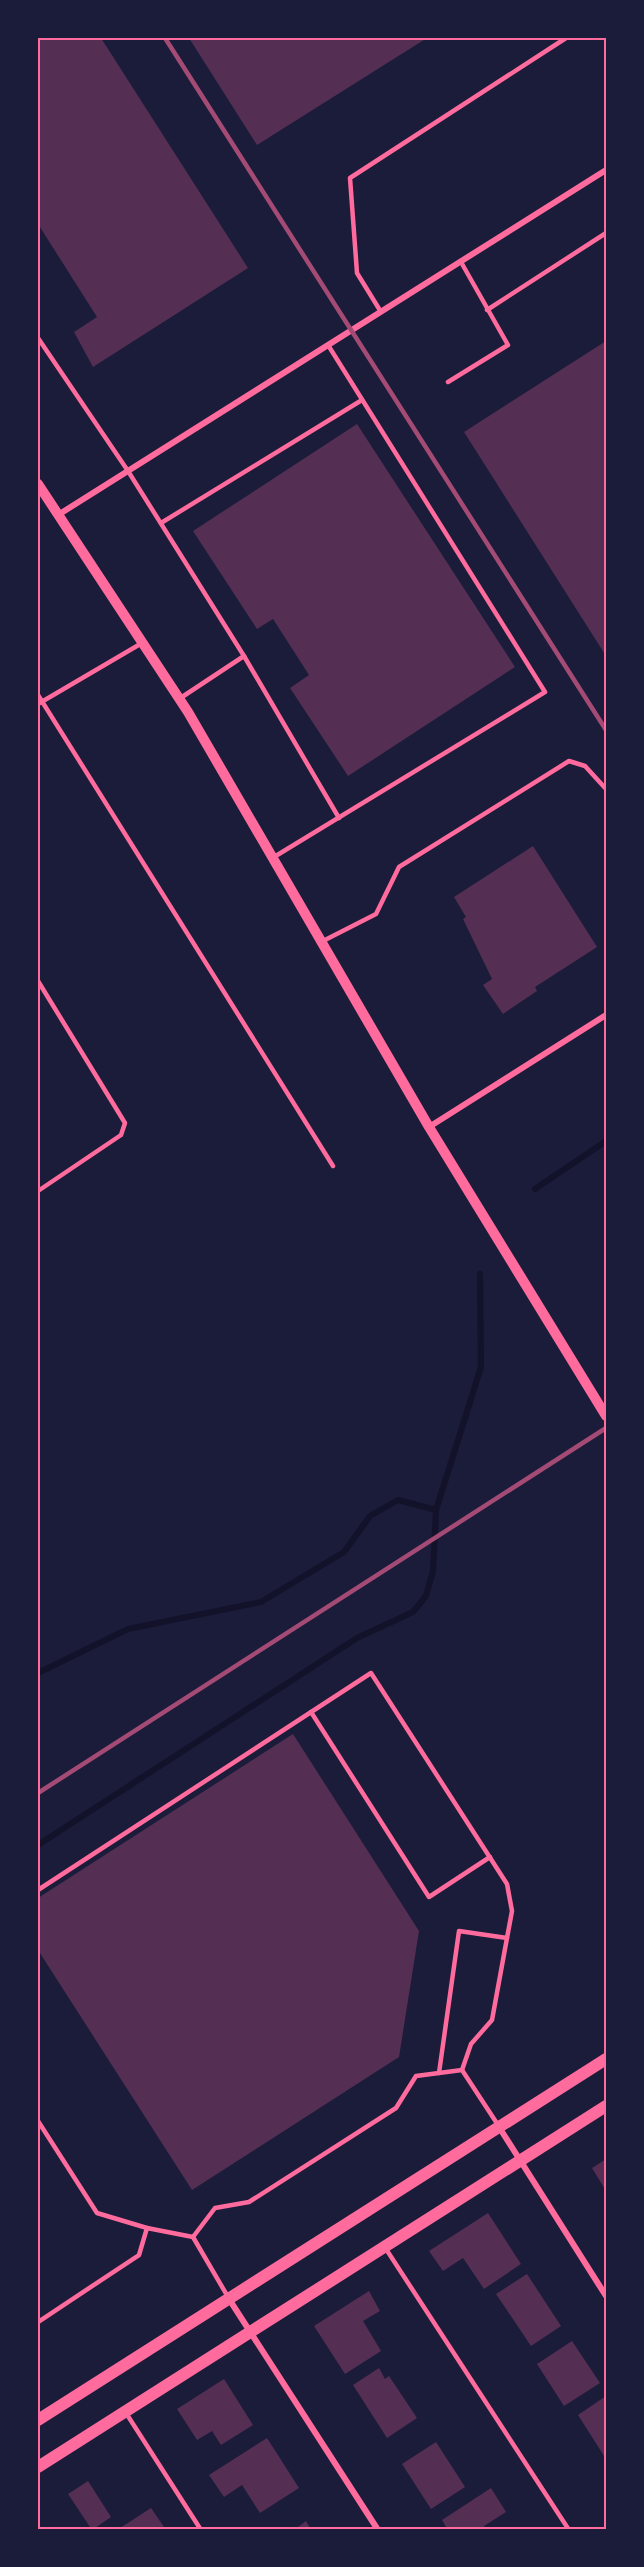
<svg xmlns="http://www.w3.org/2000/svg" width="644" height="2567" viewBox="0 0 644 2567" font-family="'Varela Round',sans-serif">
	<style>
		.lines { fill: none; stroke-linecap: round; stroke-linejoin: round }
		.stream { stroke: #12122b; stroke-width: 6 }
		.building { fill: #542f53 }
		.service { stroke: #ff6b9d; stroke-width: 4.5 }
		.minor { stroke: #ff6b9d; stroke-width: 6 }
		.tertiary { stroke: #ff6b9d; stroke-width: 10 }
		.secondary { stroke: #ff6b9d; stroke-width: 12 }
		.rail { stroke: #a44b75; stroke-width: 4.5 }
		.neatline { fill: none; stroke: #ff6b9d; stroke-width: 2 }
	</style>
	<rect width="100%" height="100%" fill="#1b1b3a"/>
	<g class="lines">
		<g class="stream">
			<path d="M535,1189L606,1141"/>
			<path d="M38,1673L128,1629L261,1602L344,1552L370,1516L398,1500L436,1510"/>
			<path d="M38,1845L357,1638L413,1612L426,1596L433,1571L436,1510L481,1367L480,1274"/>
		</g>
	</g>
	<g class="building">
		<path d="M38,38H101L248,268L93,367L74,332L97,317L38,224Z"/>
		<path d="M189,38H427L257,145Z"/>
		<path d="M606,341V656L464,432Z"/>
		<path d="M357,424L515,667L348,776L290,688L309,675L273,619L257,629L193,531Z"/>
		<path d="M533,846L597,947L535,987L537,991L503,1014L483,985L492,979L463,919L466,917L454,897Z"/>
		<path d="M293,1734L419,1931L399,2057L192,2190L38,1950V1898Z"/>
		<path d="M606,2159V2191L592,2168Z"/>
		<path d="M488,2213L521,2264L484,2289L463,2258L443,2271L429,2251Z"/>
		<path d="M527,2274L561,2326L531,2346L496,2294Z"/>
		<path d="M369,2291L380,2311L363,2321L381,2351L345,2374L314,2326Z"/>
		<path d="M572,2341L600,2383L564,2406L537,2364Z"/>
		<path d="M379,2368L385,2379L389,2376L417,2418L387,2438L353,2385Z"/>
		<path d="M224,2379L253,2425L221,2445L212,2431L197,2440L177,2409Z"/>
		<path d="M606,2396V2459L578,2415Z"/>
		<path d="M267,2438L299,2488L260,2513L242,2485L224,2497L209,2475Z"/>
		<path d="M436,2442L465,2487L431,2509L402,2464Z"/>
		<path d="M88,2481L111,2517L92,2530L68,2494Z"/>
		<path d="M491,2488L506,2512L484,2526L486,2530H448L442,2520Z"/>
		<path d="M151,2508L166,2530H117Z"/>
		<path d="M306,2521L311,2530H294Z"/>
	</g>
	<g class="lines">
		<g class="service">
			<path d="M487,310L606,233"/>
			<path d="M381,312L357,273L350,178L566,38"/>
			<path d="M38,338L128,471L244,656L179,699"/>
			<path d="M448,382L508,345L461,262"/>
			<path d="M161,523L362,400"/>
			<path d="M244,656L339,818"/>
			<path d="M38,695L333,1166"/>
			<path d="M38,704L142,643"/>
			<path d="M274,857L545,692L328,345"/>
			<path d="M323,941L376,914L399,867L569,761L585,766L606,789"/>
			<path d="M38,981L125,1123L121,1135L38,1191"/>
			<path d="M311,1712L429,1897L490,1857"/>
			<path d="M38,1890L371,1673L507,1884L512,1911L507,1938"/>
			<path d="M439,2073L459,1931L507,1938L492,2020L471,2044L462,2070"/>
			<path d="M38,2121L97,2213L147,2228"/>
			<path d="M193,2237L228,2297"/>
			<path d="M386,2249L569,2530"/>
			<path d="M38,2322L139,2255L147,2228L193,2237L215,2208L249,2202L396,2108L416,2076L462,2070L498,2125"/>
			<path d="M126,2413L201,2530"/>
		</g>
		<g class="minor">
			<path d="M58,515L606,170"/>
			<path d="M429,1127L606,1015"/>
			<path d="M499,2127L606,2296"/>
			<path d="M229,2299L378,2530"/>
		</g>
		<path class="tertiary" d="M38,484L188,712L429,1127L606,1416"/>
		<g class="secondary">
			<path d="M38,2420L606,2059"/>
			<path d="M38,2467L606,2106"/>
		</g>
		<g class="rail">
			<path d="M165,38L606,730"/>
			<path d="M38,1793L606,1428"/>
		</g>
	</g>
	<rect width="644" height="2567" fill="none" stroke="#1b1b3a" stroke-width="78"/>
	<rect x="39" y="39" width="566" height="2489" class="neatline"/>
</svg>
